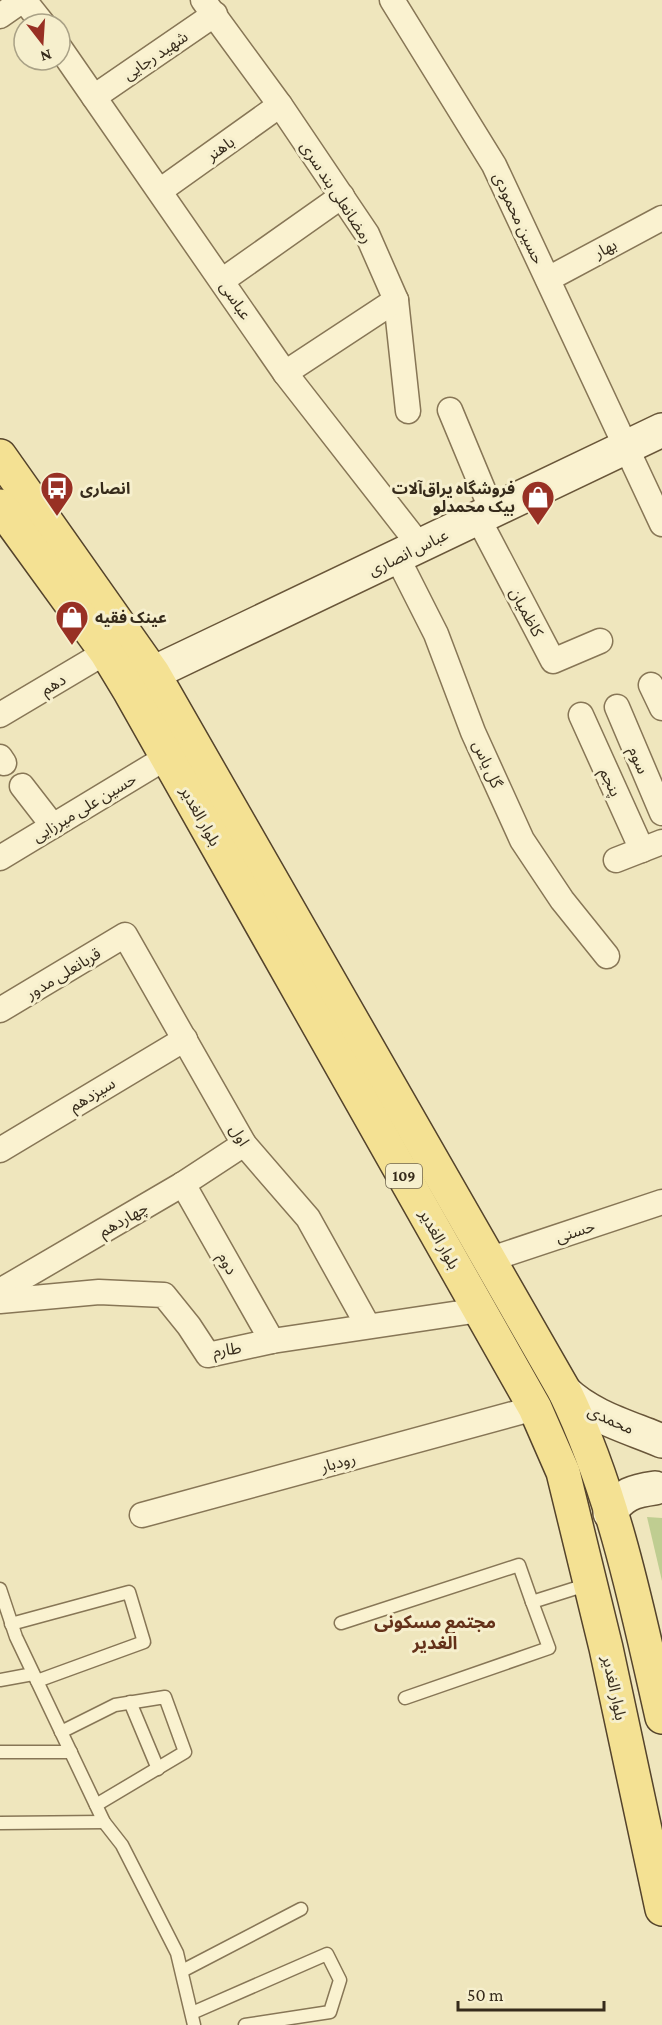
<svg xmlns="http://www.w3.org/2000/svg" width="662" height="2025" viewBox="0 0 662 2025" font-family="'Crimson Pro','Noto Sans Arabic',serif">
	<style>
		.green { fill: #bfcd91 }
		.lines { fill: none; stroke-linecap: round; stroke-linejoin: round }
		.lane-casing { stroke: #877656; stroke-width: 15 }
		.street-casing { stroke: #877656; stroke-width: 27 }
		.secondary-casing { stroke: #695639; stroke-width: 36 }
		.primary-casing { stroke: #54432b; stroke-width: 36 }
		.lane { stroke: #faf2d0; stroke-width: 12 }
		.street { stroke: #faf2d0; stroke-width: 24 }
		.secondary { stroke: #faf2d0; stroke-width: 33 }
		.primary { stroke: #f4e193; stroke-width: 33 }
		.labels { text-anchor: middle; stroke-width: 6; stroke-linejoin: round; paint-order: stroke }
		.shield { fill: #f6efcd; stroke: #706650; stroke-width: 1.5 }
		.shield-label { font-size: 15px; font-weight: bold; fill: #362b1b }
		.street-label { font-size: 16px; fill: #362b1b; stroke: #f6efcd }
		.poi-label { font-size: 16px; font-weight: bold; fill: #362b1b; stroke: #f6efcd; text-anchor: start }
		.neighbourhood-label { font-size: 18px; font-weight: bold; fill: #643119; stroke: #f6efcd }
	</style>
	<rect width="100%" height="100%" fill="#efe6bd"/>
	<path class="green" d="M647,1517L662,1518V1581Z"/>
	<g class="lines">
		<defs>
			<g id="lane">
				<path d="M0,1589L16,1637L104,1822L122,1845L177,1953L194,2025"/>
				<path d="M341,1623L519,1565L532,1602"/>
				<path d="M11,1624L129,1592L144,1642L37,1681"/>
				<path d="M0,1680L33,1674"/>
				<path d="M405,1698L549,1648L532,1602L589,1584"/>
				<path d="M130,1702L158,1769"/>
				<path d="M61,1732L115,1705L165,1697L185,1752L96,1805"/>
				<path d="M0,1752H71"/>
				<path d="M0,1823L104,1822"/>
				<path d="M182,1971L301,1909"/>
				<path d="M192,2013L327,1954L340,1980L330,2012L245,2025"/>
			</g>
			<g id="street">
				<path d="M24,0L43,24"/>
				<path d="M203,0L280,105L367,234L396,300L408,411"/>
				<path d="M392,0L494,165L662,524"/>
				<path d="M0,16L23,0"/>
				<path d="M60,48L285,373L420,546"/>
				<path d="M94,97L215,14"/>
				<path d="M161,190L280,105"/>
				<path d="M548,279L662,218"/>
				<path d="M223,280L342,196"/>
				<path d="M285,373L396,300"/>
				<path d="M450,410L492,511"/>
				<path d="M478,518L553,661L600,641"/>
				<path d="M397,557L436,634L473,732L522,840L562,900L607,956"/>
				<path d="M651,685L662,708"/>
				<path d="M617,707L662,813"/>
				<path d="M0,715L106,652"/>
				<path d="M581,715L642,850"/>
				<path d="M0,757L4,763"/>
				<path d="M22,786L53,826"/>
				<path d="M0,858L167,757"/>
				<path d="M616,860L662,842"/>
				<path d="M0,1010L125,935L244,1144L308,1218L368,1326"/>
				<path d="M0,1150L185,1039"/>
				<path d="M183,1184L272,1341"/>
				<path d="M488,1260L662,1202"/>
				<path d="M0,1291L183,1184L244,1144"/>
				<path d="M0,1301L99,1292L164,1295L189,1326L208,1355L272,1341L480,1310"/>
				<path d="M142,1515L535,1408"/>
			</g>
			<g id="secondary">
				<path d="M153,673L662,430"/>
				<path d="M565,1392C591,1417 629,1427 662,1441"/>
				<path d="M610,1513C622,1494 634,1491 655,1488"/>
			</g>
			<g id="primary">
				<path d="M0,456L153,673L565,1392C614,1494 637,1607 662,1717"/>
				<path d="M0,506L106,652L129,690L535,1408L563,1472L606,1648L662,1909"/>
			</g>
		</defs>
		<use href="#lane" class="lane-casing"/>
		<use href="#street" class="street-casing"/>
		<use href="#secondary" class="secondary-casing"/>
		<use href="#primary" class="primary-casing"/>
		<use href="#lane" class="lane"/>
		<use href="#street" class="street"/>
		<use href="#secondary" class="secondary"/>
		<use href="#primary" class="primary"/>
	</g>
	<defs>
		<symbol id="bus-pin" viewBox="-11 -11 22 30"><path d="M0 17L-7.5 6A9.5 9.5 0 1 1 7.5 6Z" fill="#983024" stroke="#f6efcd"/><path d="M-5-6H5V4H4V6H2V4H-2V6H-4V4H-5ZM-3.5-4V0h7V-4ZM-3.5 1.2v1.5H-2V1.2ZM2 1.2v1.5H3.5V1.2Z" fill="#fff"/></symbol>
		<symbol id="shop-pin" viewBox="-11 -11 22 30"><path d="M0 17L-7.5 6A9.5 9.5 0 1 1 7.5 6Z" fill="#983024" stroke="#f6efcd"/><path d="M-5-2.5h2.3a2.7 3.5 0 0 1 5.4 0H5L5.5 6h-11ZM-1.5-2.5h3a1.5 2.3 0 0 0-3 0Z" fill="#fff"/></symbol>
	</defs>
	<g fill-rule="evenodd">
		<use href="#bus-pin" x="38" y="469" width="38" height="52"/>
		<use href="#shop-pin" x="519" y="478" width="38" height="52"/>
		<use href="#shop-pin" x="53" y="598" width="38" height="52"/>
	</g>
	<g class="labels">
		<rect class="shield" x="386" y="1164" width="36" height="24" rx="4.5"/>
		<g class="shield-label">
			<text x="404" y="1181">109</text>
		</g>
		<g class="street-label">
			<text transform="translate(155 55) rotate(-34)" y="6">شهید رجایی</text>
			<text transform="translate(220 148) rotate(-35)" y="6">باهنر</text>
			<text transform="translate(337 192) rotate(57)" y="6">رمضانعلی بند سری</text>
			<text transform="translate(519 218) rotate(65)" y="6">حسین محمودی</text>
			<text transform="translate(605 248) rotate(-28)" y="6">بهار</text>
			<text transform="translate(236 300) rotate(56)" y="6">عباسی</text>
			<text transform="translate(408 552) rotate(-26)" y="6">عباس انصاری</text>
			<text transform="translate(527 612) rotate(62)" y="6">کاظمیان</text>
			<text transform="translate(53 684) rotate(-31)" y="6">دهم</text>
			<text transform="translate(639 760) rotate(67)" y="6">سوم</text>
			<text transform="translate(488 764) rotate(66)" y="6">گل یاس</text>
			<text transform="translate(611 782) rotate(65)" y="6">پنجم</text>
			<text transform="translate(84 807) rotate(-31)" y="6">حسین علی میرزایی</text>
			<text transform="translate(201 816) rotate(61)" y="6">بلوار الغدیر</text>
			<text transform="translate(63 973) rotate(-31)" y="6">قربانعلی مدور</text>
			<text transform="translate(92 1094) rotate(-31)" y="6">سیزدهم</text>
			<text transform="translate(240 1135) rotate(58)" y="6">اول</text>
			<text transform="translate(123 1219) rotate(-30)" y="6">چهاردهم</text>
			<text transform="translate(575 1231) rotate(-18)" y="6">حسنی</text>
			<text transform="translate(440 1239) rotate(61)" y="6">بلوار الغدیر</text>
			<text transform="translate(228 1263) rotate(60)" y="6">دوم</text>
			<text transform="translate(227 1349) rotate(-8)" y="6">طارم</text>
			<text transform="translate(611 1419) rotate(24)" y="6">محمدی</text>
			<text transform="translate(338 1462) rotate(-15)" y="6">رودبار</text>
			<text transform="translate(615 1688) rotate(78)" y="6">بلوار الغدیر</text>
		</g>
		<g class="poi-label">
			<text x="80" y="494">انصاری</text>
			<text x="515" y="494" text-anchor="end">فروشگاه یراق‌آلات<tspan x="515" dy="18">بیک محمدلو</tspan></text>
			<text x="95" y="623">عینک فقیه</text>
		</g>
		<g class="neighbourhood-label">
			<text x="435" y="1628">مجتمع مسکونی<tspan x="435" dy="21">الغدیر</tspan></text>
		</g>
	</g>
	<g transform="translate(42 42) rotate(163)"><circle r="28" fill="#f6efcd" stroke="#a9a186" stroke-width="1.5"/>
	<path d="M0-4.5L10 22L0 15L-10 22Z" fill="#983024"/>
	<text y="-9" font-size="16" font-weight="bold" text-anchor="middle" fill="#362b1b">N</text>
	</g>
	<path d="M458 2001v9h146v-9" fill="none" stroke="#362b1b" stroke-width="3"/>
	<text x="467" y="2001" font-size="18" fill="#362b1b" stroke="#f6efcd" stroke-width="4.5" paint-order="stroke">50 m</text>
</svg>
